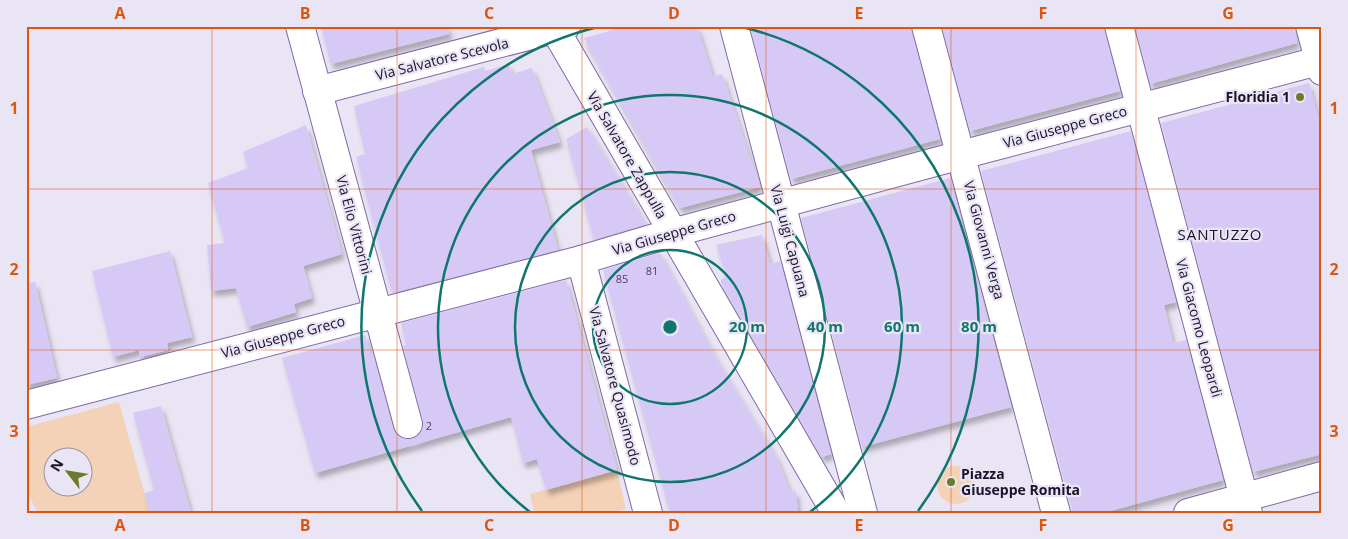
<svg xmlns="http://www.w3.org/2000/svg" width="1348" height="539" viewBox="0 0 1348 539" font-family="'Open Sans',sans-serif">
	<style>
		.green { fill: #f4d2b8; fill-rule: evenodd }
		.building { fill: #d7c9f6; filter: url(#shadow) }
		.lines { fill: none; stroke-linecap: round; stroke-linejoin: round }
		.minor-casing { stroke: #8068ab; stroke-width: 30 }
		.minor { stroke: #fff; stroke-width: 28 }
		.grid { fill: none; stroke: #de550e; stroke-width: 1; stroke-opacity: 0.55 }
		.ring { fill: none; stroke: #0f766e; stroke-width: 2.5 }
		.poi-dot { fill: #6b7b29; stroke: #eae5f4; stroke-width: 2 }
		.labels { text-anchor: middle; stroke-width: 4.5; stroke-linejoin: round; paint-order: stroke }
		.number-label { font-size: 11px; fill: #4b405e }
		.street-label { font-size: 14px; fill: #1c122c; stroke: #eae5f4 }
		.poi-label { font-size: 14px; font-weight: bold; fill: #1c122c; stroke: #eae5f4; text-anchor: end }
		.neighbourhood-label { font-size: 15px; letter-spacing: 1px; fill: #1c122c; stroke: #eae5f4 }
		.centre { fill: #0f766e; stroke: #eae5f4; stroke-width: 2.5 }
		.ring-label { font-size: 15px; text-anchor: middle; font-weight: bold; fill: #0f766e; stroke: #eae5f4; stroke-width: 4.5; stroke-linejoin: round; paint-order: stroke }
		.neatline { fill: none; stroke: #de550e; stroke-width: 2 }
		.grid-label { font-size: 16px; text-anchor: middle; font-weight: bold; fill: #de550e }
	</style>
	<defs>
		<filter id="shadow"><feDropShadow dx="3" dy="5.5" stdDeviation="2.5" flood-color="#0004"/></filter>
	</defs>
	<rect width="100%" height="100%" fill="#eae5f4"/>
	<g class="green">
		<path d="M119,402L150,513H38L26,490V427ZM52,456H82V486H52Z"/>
		<circle cx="956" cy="485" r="19"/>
		<path d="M617,470L626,509L610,513H534L530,494Z"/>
	</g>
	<g class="building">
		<path d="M321,26H448L449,34L331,64Z"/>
		<path d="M627,26H697L713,77L722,74L760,187L680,208L584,38Z"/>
		<path d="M750,26H911L940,139L791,179Z"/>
		<path d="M942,26H1104L1120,91L970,131Z"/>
		<path d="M1135,26H1293L1297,43L1150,84Z"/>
		<path d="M509,64L512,74L532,68L560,142L531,150L558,250L392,293L356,157L365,154L354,106L484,67L485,71Z"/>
		<path d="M1309,83L1322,132V454L1253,472L1161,123Z"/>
		<path d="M306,125L342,254L303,266L312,298L294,304L296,312L247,327L236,288L211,291L207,245L225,243L208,183L248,168L243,152Z"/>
		<path d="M587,127L635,205L645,225L594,240L566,139Z"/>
		<path d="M1131,131L1176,302L1164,305L1173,343L1186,340L1223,480L1103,513H1073L981,171Z"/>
		<path d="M950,178L1011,407L862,447L801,218Z"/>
		<path d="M762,235L770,264L780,261L831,454L822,457L721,283V279L727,277L716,245Z"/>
		<path d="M170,251L192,337L167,343L168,350L140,357L139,350L113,357L92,271Z"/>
		<path d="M660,253L716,358L777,458L790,492L796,491L798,513H670L603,270Z"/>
		<path d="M566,280L617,470L546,490L537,459L523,463L511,417L315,473L282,358L365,335L371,355L373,354L393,429L397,435L404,439H412L419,435L423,428V420L403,346L406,345L401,323Z"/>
		<path d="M35,282L57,378L26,385V283Z"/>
		<path d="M161,406L191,513H150L144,493L154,490L133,413Z"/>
	</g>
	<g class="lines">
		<defs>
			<g id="minor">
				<path d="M300,26L408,424"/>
				<path d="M553,26L836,513"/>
				<path d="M734,26L863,513"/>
				<path d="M926,26L1056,513"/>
				<path d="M1119,26L1248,513"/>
				<path d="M1310,26L1322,71"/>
				<path d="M317,91L566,26"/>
				<path d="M581,260L648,513"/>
				<path d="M26,405L581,260L672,233L961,155L1322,60"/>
				<path d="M1188,513L1322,476"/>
			</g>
		</defs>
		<use href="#minor" class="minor-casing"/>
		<use href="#minor" class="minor"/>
	</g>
	<path class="grid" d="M212,26V513M397,26V513M582,26V513M766,26V513M951,26V513M1136,26V513M26,189H1322M26,350H1322"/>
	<g class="ring">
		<circle cx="670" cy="327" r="77"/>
		<circle cx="670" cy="327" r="155"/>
		<path d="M530 512A232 232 0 1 1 810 512"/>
		<path d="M422 511A309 309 0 0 1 598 27M742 27A309 309 0 0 1 918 511"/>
	</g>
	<g class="poi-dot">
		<circle cx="1300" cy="97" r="5"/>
		<circle cx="951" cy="482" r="5"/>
	</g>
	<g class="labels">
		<g class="number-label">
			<text x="652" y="275">81</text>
			<text x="622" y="283">85</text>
			<text x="429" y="430">2</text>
		</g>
		<g class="street-label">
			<text transform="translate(442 59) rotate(-14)" y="5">Via Salvatore Scevola</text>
			<text transform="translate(1065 127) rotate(-15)" y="5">Via Giuseppe Greco</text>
			<text transform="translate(627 155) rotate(60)" y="5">Via Salvatore Zappulla</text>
			<text transform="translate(354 225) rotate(75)" y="5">Via Elio Vittorini</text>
			<text transform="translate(674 233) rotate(-16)" y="5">Via Giuseppe Greco</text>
			<text transform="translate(984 240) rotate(75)" y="5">Via Giovanni Verga</text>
			<text transform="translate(790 241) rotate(75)" y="5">Via Luigi Capuana</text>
			<text transform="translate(1199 328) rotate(75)" y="5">Via Giacomo Leopardi</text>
			<text transform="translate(283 337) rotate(-15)" y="5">Via Giuseppe Greco</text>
			<text transform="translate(615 386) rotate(75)" y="5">Via Salvatore Quasimodo</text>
		</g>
		<g class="poi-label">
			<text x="1290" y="102">Floridia 1</text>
			<text x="961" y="479" text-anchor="start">Piazza<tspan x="961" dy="16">Giuseppe Romita</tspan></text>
		</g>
		<g class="neighbourhood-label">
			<text x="1220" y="240">SANTUZZO</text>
		</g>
	</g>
	<circle cx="670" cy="327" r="8" class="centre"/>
	<g class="ring-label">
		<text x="747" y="332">20 m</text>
		<text x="825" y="332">40 m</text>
		<text x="902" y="332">60 m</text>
		<text x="979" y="332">80 m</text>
	</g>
	<rect width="1348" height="539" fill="none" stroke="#eae5f4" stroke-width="55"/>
	<g transform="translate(68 472) rotate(301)"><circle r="24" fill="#eae5f4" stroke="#9891a4"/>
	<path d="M0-4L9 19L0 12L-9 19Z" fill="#6b7b29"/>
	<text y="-8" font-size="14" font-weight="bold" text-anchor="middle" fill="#1c122c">N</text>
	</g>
	<rect x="28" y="28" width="1292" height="484" class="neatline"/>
	<g class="grid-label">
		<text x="120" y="19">A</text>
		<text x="305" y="19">B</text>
		<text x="489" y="19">C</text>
		<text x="674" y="19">D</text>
		<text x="859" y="19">E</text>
		<text x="1043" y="19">F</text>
		<text x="1228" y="19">G</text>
		<text x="14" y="114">1</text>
		<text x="1334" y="114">1</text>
		<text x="14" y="275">2</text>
		<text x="1334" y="275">2</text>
		<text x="14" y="437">3</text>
		<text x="1334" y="437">3</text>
		<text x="120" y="531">A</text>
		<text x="305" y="531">B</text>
		<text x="489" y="531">C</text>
		<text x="674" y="531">D</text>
		<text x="859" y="531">E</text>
		<text x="1043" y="531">F</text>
		<text x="1228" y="531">G</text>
	</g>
</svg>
